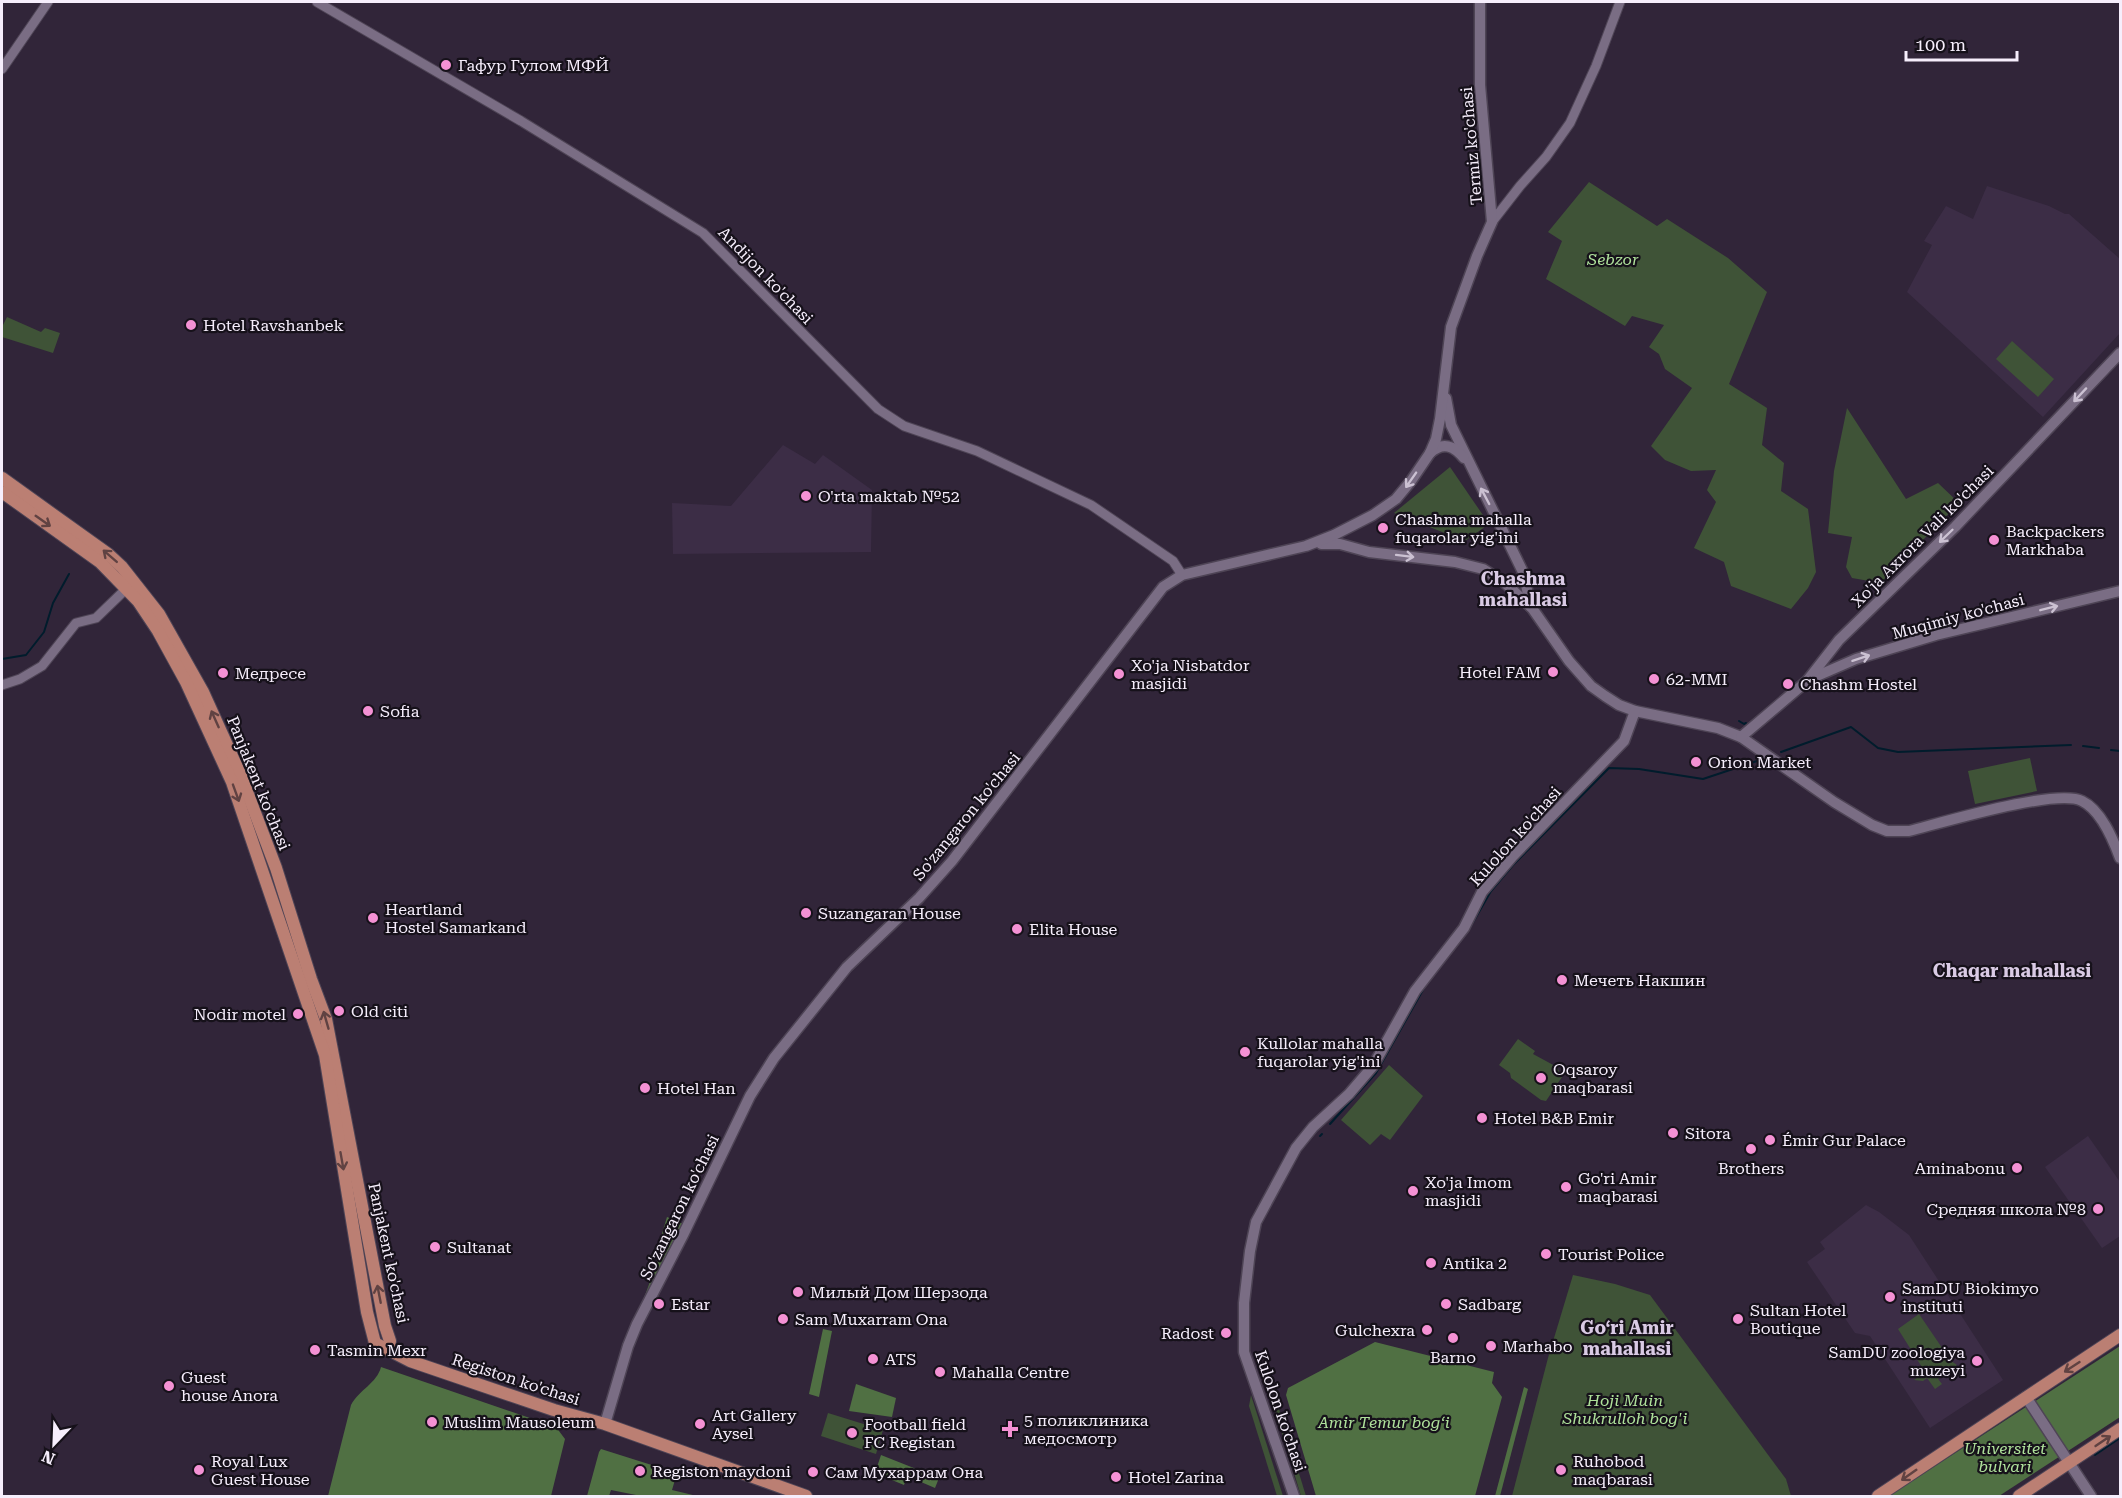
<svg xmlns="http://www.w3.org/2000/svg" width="2122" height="1498" viewBox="0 0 2122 1498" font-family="'Roboto Serif',serif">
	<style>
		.built { fill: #3c2d46 }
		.green { fill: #3f5337 }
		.forest { fill: #507043 }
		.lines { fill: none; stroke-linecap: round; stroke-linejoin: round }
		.stream { stroke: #001c2c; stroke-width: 2 }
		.tertiary-casing { stroke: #4e4455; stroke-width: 11 }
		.secondary-casing { stroke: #4e4455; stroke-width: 13 }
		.primary-casing { stroke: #4e4455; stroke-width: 14 }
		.tertiary { stroke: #7a6d84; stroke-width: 9 }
		.secondary { stroke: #7a6d84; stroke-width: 10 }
		.primary { stroke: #bb7f73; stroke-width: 12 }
		.oneway { stroke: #cbc1d2 }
		.oneway2 { stroke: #604242 }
		.poi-dot { fill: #f491d4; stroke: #16111a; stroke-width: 2 }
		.labels { text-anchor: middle; stroke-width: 4.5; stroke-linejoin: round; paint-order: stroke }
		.poi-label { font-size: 16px; fill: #f6eefc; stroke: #16111a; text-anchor: start }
		.street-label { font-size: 16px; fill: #f6eefc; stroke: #16111a }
		.park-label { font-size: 16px; font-style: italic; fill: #afe29b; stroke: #16111a }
		.neighbourhood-label { font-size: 18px; font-weight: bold; fill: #d9cae4; stroke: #16111a }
	</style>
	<rect width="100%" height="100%" fill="#312539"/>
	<g class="built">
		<path d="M1987,186L2049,206L2065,214H2069L2120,259V333L2043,417L1907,292L1932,245L1924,241L1946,206L1973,219Z"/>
		<path d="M783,445L815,464L823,455L872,490L871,552L673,554L672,503L731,506Z"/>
		<path d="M2088,1136L2120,1182V1236L2102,1248L2045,1167Z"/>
		<path d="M1866,1205L1879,1212L1909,1235L2003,1380L1930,1428L1870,1336L1855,1333L1807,1262L1825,1249L1820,1242Z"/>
	</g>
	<g class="green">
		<path d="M1589,182L1657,226L1667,219L1728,258L1767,292L1729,384L1767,408L1762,445L1784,463L1781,491L1808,509L1816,572L1808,588L1791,609L1731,586L1724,562L1694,548L1716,502L1707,490L1716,470L1691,471L1665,460L1651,446L1692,388L1665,369L1659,354L1649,347L1664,325L1632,316L1625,326L1546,279L1562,241L1548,232Z"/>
		<path d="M7,317L41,332L45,328L60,333L53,353L2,337V327Z"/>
		<path d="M2012,341L2054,379L2038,397L1996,359Z"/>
		<path d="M1847,408L1906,499L1938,483L1959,503L1881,583L1852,578L1846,567L1852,537L1828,533L1834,471Z"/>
		<path d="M1450,467L1489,524L1465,541L1394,513Z"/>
		<path d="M2030,758L2037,791L1975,804L1968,771Z"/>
		<path d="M1518,1039L1535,1051L1533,1054L1557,1067L1562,1077L1546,1101L1541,1100L1511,1078L1510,1073L1499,1065Z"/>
		<path d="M1389,1065L1423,1096L1390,1140L1381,1134L1370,1145L1341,1120Z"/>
		<path d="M1573,1275L1615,1284L1650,1295L1786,1479L1791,1496H1512L1548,1358Z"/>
		<path d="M1919,1314L1951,1361L1957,1365L1938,1379L1942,1384L1935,1389L1927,1378L1923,1381L1914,1380L1925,1372L1898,1329Z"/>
		<path d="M1251,1395L1283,1496H1277L1249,1406Z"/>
		<path d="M1276,1399L1306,1496H1301L1272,1400Z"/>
		<path d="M828,1413L883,1430L876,1454L821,1436Z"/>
	</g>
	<g class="forest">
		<path d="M667,1217L684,1224L649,1301L644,1298L661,1252L657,1250Z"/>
		<path d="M823,1329L832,1331L819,1397L809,1394Z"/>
		<path d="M1375,1342L1494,1372L1492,1383L1502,1397L1475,1496H1316L1286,1395L1288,1388Z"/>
		<path d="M2120,1346V1417L1999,1496H1889Z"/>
		<path d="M381,1367L556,1427L565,1439L551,1496H328L351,1405C359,1390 377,1383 381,1367Z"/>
		<path d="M856,1384L896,1398L892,1417L849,1411Z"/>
		<path d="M1524,1387L1528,1389L1500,1496H1495Z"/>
		<path d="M601,1449L677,1473L672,1490L697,1496H641L611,1490L609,1496H587L599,1452Z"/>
		<path d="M881,1455L939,1478L935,1488L907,1476L904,1485L875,1473Z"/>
	</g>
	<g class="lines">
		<g class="stream">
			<path d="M2,659L26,655L44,632L53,603L69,574"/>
			<path d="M1739,721L1744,724L1746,723"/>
			<path d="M2083,746L2099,748"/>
			<path d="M2111,750L2120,751"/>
			<path d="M1781,752L1851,727L1878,748L1898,752L2071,745"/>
			<path d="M1468,931L1491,891L1513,865L1609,768L1639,769L1703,779L1763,759"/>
			<path d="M1330,1124L1376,1073L1424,988"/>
			<path d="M1320,1136L1322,1134"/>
			<path d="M2095,1455L2120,1438"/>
		</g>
		<defs>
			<g id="tertiary">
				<path d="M317,2L521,121L703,233L878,409L904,426L977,451L1091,505L1173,561L1182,575"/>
				<path d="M2,69L48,2"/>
				<path d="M1492,222L1520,186L1546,157L1570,123L1596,66L1620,2"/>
				<path d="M2,685L20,679L42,666L76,623L96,618L127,588"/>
			</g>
			<g id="secondary">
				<path d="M1446,398L1451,425L1523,572L1531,607"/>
				<path d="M1430,453C1443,441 1454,446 1464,458"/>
				<path d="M1321,544H1340L1369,552L1455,562L1483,569L1505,583L1532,608L1569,661L1591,686L1605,696L1619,705L1635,711L1718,728L1741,737L1834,802L1872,825L1887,831H1909C1941,823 2056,788 2082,801C2101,810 2113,839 2120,858"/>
				<path d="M1810,679L1856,659L1936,635L2120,591"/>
				<path d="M1741,737L1807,681L1839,640L1955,527L2120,353"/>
				<path d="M2026,1397L2091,1496"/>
				<path d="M605,1424L628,1346L637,1324L683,1235L750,1096L774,1058L847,967L919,898L952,861L1163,587L1182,575L1306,546L1334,535L1373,515L1396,499L1411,481L1430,453L1436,439L1440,419L1451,327L1477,256L1492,222L1480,85V2"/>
				<path d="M1294,1496L1244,1352V1303L1250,1251L1256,1222L1296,1148L1313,1127L1349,1094L1373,1066L1415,991L1464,928L1482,892L1513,856L1624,741L1635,711"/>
			</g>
			<g id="primary">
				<path d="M2,478L108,554L122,567L159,614L203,692L241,776L276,868L311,979L326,1019L385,1326L390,1341L387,1350"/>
				<path d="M2,492L100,562L138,601L158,631L186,682L232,782L325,1055L367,1312L375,1343L410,1361L451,1375L554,1410L605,1424L806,1496"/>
				<path d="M1878,1496L2120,1335"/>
				<path d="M2019,1496L2120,1429"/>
			</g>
		</defs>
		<use href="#tertiary" class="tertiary-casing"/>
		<use href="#secondary" class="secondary-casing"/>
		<use href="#primary" class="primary-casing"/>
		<use href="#tertiary" class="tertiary"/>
		<use href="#secondary" class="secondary"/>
		<use href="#primary" class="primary"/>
	</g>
	<defs><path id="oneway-shaft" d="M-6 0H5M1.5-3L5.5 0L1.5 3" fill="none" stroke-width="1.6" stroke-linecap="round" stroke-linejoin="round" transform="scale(1.5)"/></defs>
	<g class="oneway">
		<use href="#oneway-shaft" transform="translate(2080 395) rotate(133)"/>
		<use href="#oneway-shaft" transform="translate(1411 480) rotate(125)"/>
		<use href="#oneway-shaft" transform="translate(1485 496) rotate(-118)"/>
		<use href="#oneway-shaft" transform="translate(1946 536) rotate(136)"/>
		<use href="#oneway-shaft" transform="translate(1405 556) rotate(7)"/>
		<use href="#oneway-shaft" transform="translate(2049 608) rotate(-14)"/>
		<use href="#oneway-shaft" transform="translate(1861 658) rotate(-18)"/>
	</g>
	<g class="oneway2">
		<use href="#oneway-shaft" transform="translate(43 521) rotate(35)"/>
		<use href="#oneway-shaft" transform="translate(110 556) rotate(-139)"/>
		<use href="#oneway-shaft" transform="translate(215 719) rotate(-114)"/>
		<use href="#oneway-shaft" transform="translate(236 793) rotate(70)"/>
		<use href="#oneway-shaft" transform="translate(326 1020) rotate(-106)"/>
		<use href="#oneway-shaft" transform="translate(342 1161) rotate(80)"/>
		<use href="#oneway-shaft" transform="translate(379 1294) rotate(-101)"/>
		<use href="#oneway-shaft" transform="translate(2072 1367) rotate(147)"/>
		<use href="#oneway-shaft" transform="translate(2103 1441) rotate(-34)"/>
		<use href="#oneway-shaft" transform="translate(1909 1475) rotate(145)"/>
	</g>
	<g class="poi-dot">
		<circle cx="446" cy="65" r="6"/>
		<circle cx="191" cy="325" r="6"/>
		<circle cx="806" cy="496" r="6"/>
		<circle cx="1383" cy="528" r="6"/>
		<circle cx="1994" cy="540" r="6"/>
		<circle cx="1553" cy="672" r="6"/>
		<circle cx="223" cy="673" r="6"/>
		<circle cx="1119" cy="674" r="6"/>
		<circle cx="1654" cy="679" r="6"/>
		<circle cx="1788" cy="684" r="6"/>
		<circle cx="368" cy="711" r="6"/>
		<circle cx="1696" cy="762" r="6"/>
		<circle cx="806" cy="913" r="6"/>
		<circle cx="373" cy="918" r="6"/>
		<circle cx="1017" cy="929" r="6"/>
		<circle cx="1562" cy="980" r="6"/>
		<circle cx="339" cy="1011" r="6"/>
		<circle cx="298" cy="1014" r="6"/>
		<circle cx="1245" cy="1052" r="6"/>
		<circle cx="1541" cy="1078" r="6"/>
		<circle cx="645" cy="1088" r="6"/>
		<circle cx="1482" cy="1118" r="6"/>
		<circle cx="1673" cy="1133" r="6"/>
		<circle cx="1770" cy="1140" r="6"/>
		<circle cx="1751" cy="1149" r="6"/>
		<circle cx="2017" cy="1168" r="6"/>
		<circle cx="1566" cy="1187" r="6"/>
		<circle cx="1413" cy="1191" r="6"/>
		<circle cx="2098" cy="1209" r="6"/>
		<circle cx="435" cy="1247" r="6"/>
		<circle cx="1546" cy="1254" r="6"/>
		<circle cx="1431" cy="1263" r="6"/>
		<circle cx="798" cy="1292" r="6"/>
		<circle cx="1890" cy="1297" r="6"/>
		<circle cx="659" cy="1304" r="6"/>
		<circle cx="1446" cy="1304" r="6"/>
		<circle cx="783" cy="1319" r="6"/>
		<circle cx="1738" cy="1319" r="6"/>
		<circle cx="1427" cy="1330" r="6"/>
		<circle cx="1226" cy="1333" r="6"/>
		<circle cx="1453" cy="1338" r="6"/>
		<circle cx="1491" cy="1346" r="6"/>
		<circle cx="315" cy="1350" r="6"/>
		<circle cx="873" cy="1359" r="6"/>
		<circle cx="1977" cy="1361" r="6"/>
		<circle cx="940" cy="1372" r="6"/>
		<circle cx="169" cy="1386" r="6"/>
		<circle cx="432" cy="1422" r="6"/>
		<circle cx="700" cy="1424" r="6"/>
		<path d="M1007 1420h6v6h6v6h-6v6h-6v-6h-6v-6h6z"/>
		<circle cx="852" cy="1433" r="6"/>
		<circle cx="199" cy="1470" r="6"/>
		<circle cx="1561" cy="1470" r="6"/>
		<circle cx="640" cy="1471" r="6"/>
		<circle cx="813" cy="1472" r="6"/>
		<circle cx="1116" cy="1477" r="6"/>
	</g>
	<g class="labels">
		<g class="poi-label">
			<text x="458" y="71">Гафур Гулом МФЙ</text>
			<text x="203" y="331">Hotel Ravshanbek</text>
			<text x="818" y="502">O'rta maktab №52</text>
			<text x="1395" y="525">Chashma mahalla<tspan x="1395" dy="18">fuqarolar yig'ini</tspan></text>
			<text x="2006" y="537">Backpackers<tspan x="2006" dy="18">Markhaba</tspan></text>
			<text x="1131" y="671">Xo'ja Nisbatdor<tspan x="1131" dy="18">masjidi</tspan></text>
			<text x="1541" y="678" text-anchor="end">Hotel FAM</text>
			<text x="235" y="679">Медресе</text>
			<text x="1666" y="685">62-MMI</text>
			<text x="1800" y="690">Chashm Hostel</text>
			<text x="380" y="717">Sofia</text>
			<text x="1708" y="768">Orion Market</text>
			<text x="385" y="915">Heartland<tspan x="385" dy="18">Hostel Samarkand</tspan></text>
			<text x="818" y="919">Suzangaran House</text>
			<text x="1029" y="935">Elita House</text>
			<text x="1574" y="986">Мечеть Накшин</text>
			<text x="351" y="1017">Old citi</text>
			<text x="286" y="1020" text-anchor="end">Nodir motel</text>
			<text x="1257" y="1049">Kullolar mahalla<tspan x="1257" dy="18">fuqarolar yig'ini</tspan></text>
			<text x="1553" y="1075">Oqsaroy<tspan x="1553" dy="18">maqbarasi</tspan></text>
			<text x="657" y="1094">Hotel Han</text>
			<text x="1494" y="1124">Hotel B&amp;B Emir</text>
			<text x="1685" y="1139">Sitora</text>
			<text x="1782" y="1146">Émir Gur Palace</text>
			<text x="1751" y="1174" text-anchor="middle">Brothers</text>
			<text x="2005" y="1174" text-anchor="end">Aminabonu</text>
			<text x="1578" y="1184">Go'ri Amir<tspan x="1578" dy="18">maqbarasi</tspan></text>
			<text x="1425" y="1188">Xo'ja Imom<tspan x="1425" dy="18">masjidi</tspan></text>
			<text x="2086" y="1215" text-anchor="end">Средняя школа №8</text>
			<text x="447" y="1253">Sultanat</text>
			<text x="1558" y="1260">Tourist Police</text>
			<text x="1443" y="1269">Antika 2</text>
			<text x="1902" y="1294">SamDU Biokimyo<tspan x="1902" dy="18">instituti</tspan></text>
			<text x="810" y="1298">Милый Дом Шерзода</text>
			<text x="671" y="1310">Estar</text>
			<text x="1458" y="1310">Sadbarg</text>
			<text x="1750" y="1316">Sultan Hotel<tspan x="1750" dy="18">Boutique</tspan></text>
			<text x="795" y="1325">Sam Muxarram Ona</text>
			<text x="1415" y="1336" text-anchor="end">Gulchexra</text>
			<text x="1214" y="1339" text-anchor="end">Radost</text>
			<text x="1503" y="1352">Marhabo</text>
			<text x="327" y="1356">Tasmin Mexr</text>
			<text x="1965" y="1358" text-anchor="end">SamDU zoologiya<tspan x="1965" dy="18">muzeyi</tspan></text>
			<text x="1453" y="1363" text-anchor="middle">Barno</text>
			<text x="885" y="1365">ATS</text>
			<text x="952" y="1378">Mahalla Centre</text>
			<text x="181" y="1383">Guest<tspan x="181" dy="18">house Anora</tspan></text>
			<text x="712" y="1421">Art Gallery<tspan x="712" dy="18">Aysel</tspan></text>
			<text x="1024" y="1426">5 поликлиника<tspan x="1024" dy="18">медосмотр</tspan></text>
			<text x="444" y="1428">Muslim Mausoleum</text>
			<text x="864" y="1430">Football field<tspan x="864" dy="18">FC Registan</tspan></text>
			<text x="211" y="1467">Royal Lux<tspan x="211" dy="18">Guest House</tspan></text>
			<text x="1573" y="1467">Ruhobod<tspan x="1573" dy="18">maqbarasi</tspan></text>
			<text x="652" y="1477">Registon maydoni</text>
			<text x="825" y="1478">Сам Мухаррам Она</text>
			<text x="1128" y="1483">Hotel Zarina</text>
		</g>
		<g class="street-label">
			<text transform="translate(1471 146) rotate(-95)" y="6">Termiz ko'chasi</text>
			<text transform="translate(766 275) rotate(46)" y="6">Andijon ko'chasi</text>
			<text transform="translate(1922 536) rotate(-45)" y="6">Xo'ja Axrora Vali ko'chasi</text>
			<text transform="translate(1958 616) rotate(-15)" y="6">Muqimiy ko'chasi</text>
			<text transform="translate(259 783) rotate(68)" y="6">Panjakent ko'chasi</text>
			<text transform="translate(966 816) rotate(-51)" y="6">So'zangaron ko'chasi</text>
			<text transform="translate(1515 836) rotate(-48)" y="6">Kulolon ko'chasi</text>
			<text transform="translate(679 1207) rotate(-64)" y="6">So'zangaron ko'chasi</text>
			<text transform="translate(389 1253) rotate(78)" y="6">Panjakent ko'chasi</text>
			<text transform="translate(516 1379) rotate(18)" y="6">Registon ko'chasi</text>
			<text transform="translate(1281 1411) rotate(71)" y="6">Kulolon ko'chasi</text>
		</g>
		<g class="park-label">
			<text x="1613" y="265">Sebzor</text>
			<text x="1625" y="1406">Hoji Muin<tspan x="1625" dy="18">Shukrulloh bog'i</tspan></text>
			<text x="1384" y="1428">Amir Temur bog‘i</text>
			<text x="2005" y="1454">Universitet<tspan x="2005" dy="18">bulvari</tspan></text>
		</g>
		<g class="neighbourhood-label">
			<text x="1523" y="585">Chashma<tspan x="1523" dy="21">mahallasi</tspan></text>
			<text x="2012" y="977">Chaqar mahallasi</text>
			<text x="1627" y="1334">Go‘ri Amir<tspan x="1627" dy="21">mahallasi</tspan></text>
		</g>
	</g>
	<rect width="2122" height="1498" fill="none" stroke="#f6eefc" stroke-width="6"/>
	<g transform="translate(54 1444) rotate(203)" stroke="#16111a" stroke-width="4.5" paint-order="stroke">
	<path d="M0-4.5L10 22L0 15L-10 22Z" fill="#f6eefc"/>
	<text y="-9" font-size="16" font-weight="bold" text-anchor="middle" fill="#f6eefc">N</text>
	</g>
	<path d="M1906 51v9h111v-9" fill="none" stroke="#f6eefc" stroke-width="3"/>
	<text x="1915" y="51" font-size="18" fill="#f6eefc" stroke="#16111a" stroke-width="4.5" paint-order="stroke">100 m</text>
</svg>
